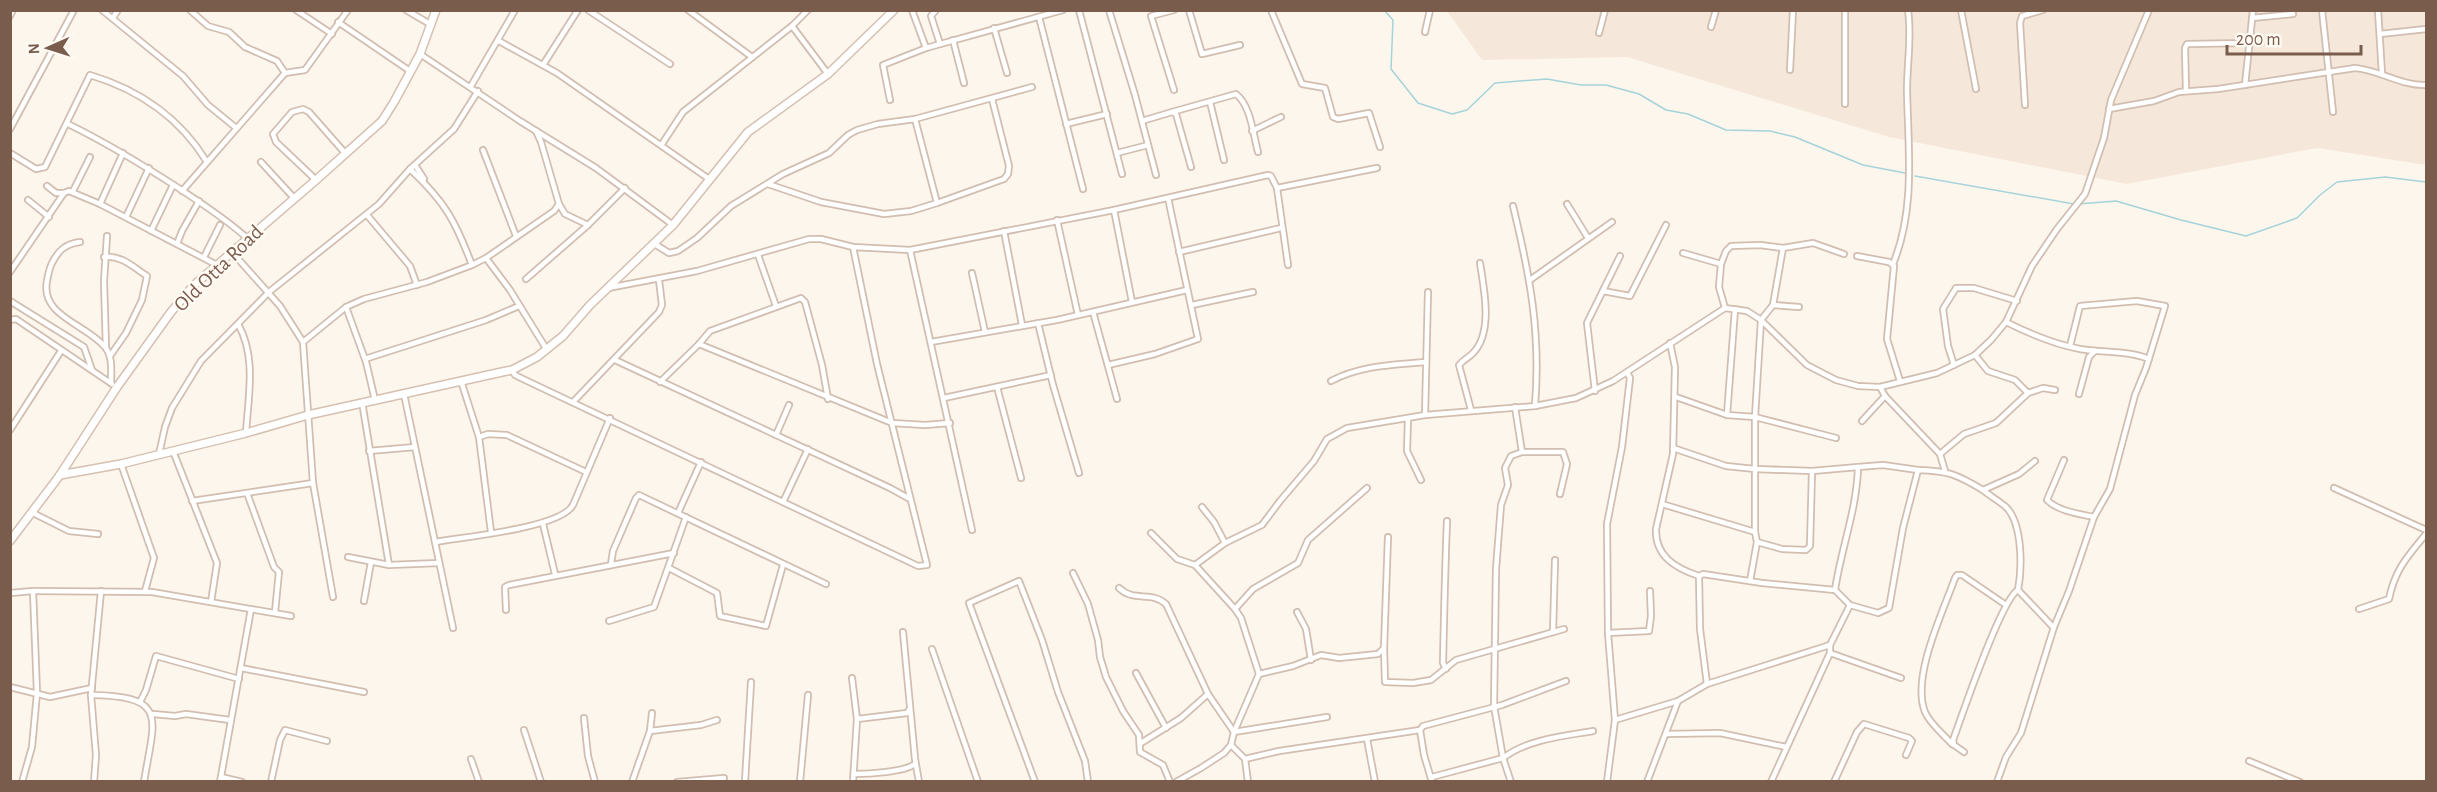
<svg xmlns="http://www.w3.org/2000/svg" width="2437" height="792" viewBox="0 0 2437 792" font-family="'Alegreya Sans',sans-serif">
	<style>
		.residential { fill: #f5e8da }
		.lines { fill: none; stroke-linecap: round; stroke-linejoin: round }
		.stream { stroke: #a5d3da; stroke-width: 1.5 }
		.street-casing { stroke: #d1beb0; stroke-width: 8 }
		.secondary-casing { stroke: #d6c0b0; stroke-width: 10 }
		.street { stroke: #fff; stroke-width: 4.5 }
		.secondary { stroke: #fff; stroke-width: 7 }
		.labels { text-anchor: middle; stroke-width: 5; stroke-linejoin: round; paint-order: stroke }
		.street-label { font-size: 21px; fill: #7a5c4d; stroke: #fffaf3 }
	</style>
	<rect width="100%" height="100%" fill="#fdf6ec"/>
	<path class="residential" d="M1447,11H2426V165L2317,148L2127,184L1889,137L1627,57L1482,60Z"/>
	<g class="lines">
		<g class="stream">
			<path d="M1384,10L1393,20L1391,69L1418,103L1452,114L1467,110L1495,83L1547,79L1581,85H1606L1639,94L1666,110L1688,114L1726,130L1770,131L1795,137L1863,165L1905,173"/>
			<path d="M1915,176L2074,204"/>
			<path d="M2078,204L2116,201L2181,220L2246,236L2297,218L2320,195L2337,182L2385,177L2426,182"/>
		</g>
		<defs>
			<g id="street">
				<path d="M102,10L183,76L208,105L235,127"/>
				<path d="M190,10L208,26L229,32L245,47L277,61L285,73"/>
				<path d="M296,10L332,34"/>
				<path d="M406,10L430,24"/>
				<path d="M588,10L670,64"/>
				<path d="M688,10L752,57"/>
				<path d="M912,10L926,48L1063,10"/>
				<path d="M936,10L931,16L940,44"/>
				<path d="M1079,10L1122,174"/>
				<path d="M1109,10L1135,95L1156,175"/>
				<path d="M1174,10L1151,16L1174,90"/>
				<path d="M1189,10L1202,54L1240,45"/>
				<path d="M1271,10L1302,84L1325,88L1333,117L1338,119L1369,113L1380,147"/>
				<path d="M1845,10V104"/>
				<path d="M1961,10L1976,89"/>
				<path d="M2322,10L2333,112"/>
				<path d="M2378,10L2382,74"/>
				<path d="M10,16L13,10"/>
				<path d="M1039,17L1083,189"/>
				<path d="M113,18L118,10"/>
				<path d="M2252,18L2293,14"/>
				<path d="M338,22L410,71"/>
				<path d="M792,26L828,74"/>
				<path d="M1711,27L1716,10"/>
				<path d="M994,28L1007,73"/>
				<path d="M1425,32L1430,10"/>
				<path d="M1599,33L1605,10"/>
				<path d="M2380,34L2426,29"/>
				<path d="M953,40L964,83"/>
				<path d="M499,41L557,73L709,179"/>
				<path d="M420,54L520,121L596,168L673,225"/>
				<path d="M543,65L578,10"/>
				<path d="M1790,70L1793,10"/>
				<path d="M2245,85L2253,10"/>
				<path d="M471,86L515,10"/>
				<path d="M2186,91L2185,48L2187,44L2248,43"/>
				<path d="M890,100L883,65L926,48"/>
				<path d="M1210,102L1224,160"/>
				<path d="M2025,105L2020,23L2022,16L2043,10"/>
				<path d="M2109,109L2154,101L2179,92L2218,89L2355,68C2380,70 2401,86 2426,85"/>
				<path d="M1172,112L1236,94C1251,106 1253,134 1258,152"/>
				<path d="M915,119L1032,87"/>
				<path d="M1142,121L1172,112L1176,114L1191,167"/>
				<path d="M68,124C107,143 143,165 180,189C204,205 226,219 247,238"/>
				<path d="M1066,124L1107,114"/>
				<path d="M10,129L74,10"/>
				<path d="M1252,131L1281,117"/>
				<path d="M662,144L683,112L792,26L808,10"/>
				<path d="M483,150L516,236"/>
				<path d="M10,153L36,169L45,167L90,75C140,90 180,118 207,162"/>
				<path d="M1117,153L1148,145"/>
				<path d="M261,162L294,198"/>
				<path d="M415,165L424,179"/>
				<path d="M410,169C445,202 455,220 472,265"/>
				<path d="M316,180L276,142L273,134L292,112L303,109L309,112L345,153"/>
				<path d="M768,184L821,202L884,214L911,211L937,203L1004,179L1008,174L1009,166L992,99"/>
				<path d="M47,186L56,193H64"/>
				<path d="M1277,188L1377,168"/>
				<path d="M73,191L90,157"/>
				<path d="M182,191L285,73L305,70L348,10"/>
				<path d="M28,200L49,217"/>
				<path d="M100,204L123,153"/>
				<path d="M559,204L565,214L588,225"/>
				<path d="M1567,204L1588,238"/>
				<path d="M1513,206C1530,276 1541,333 1535,406"/>
				<path d="M1114,210L1132,302"/>
				<path d="M367,215L410,266L417,285"/>
				<path d="M126,217L149,168"/>
				<path d="M1057,220L1078,315"/>
				<path d="M151,231L173,185"/>
				<path d="M1004,231L1022,325"/>
				<path d="M80,242C65,244 58,251 52,263C49,269 48,275 47,281C40,316 86,324 105,347C113,357 111,370 111,383"/>
				<path d="M653,243L669,253L678,251L697,238L731,206L783,174L829,153L848,135L857,130L878,124L915,119L937,203"/>
				<path d="M177,244L182,231L199,201"/>
				<path d="M910,250L972,530"/>
				<path d="M232,252L280,306L303,342"/>
				<path d="M1179,252L1281,228"/>
				<path d="M1683,253L1721,264L1719,287L1725,308"/>
				<path d="M758,255L776,306"/>
				<path d="M1857,256L1889,262L1894,266L1887,339L1900,381"/>
				<path d="M104,257C122,255 133,267 147,276L142,300L126,333L110,356"/>
				<path d="M204,257L220,225"/>
				<path d="M486,258L510,290L547,350"/>
				<path d="M1721,264L1726,251L1731,246L1760,245L1783,248"/>
				<path d="M1893,264C1916,208 1908,148 1907,90C1907,63 1912,37 1908,10"/>
				<path d="M10,272L64,193L69,191L100,204L217,265"/>
				<path d="M972,273L985,332"/>
				<path d="M526,279L588,225L625,188"/>
				<path d="M1530,280L1612,222"/>
				<path d="M608,288L697,271L809,239H821L853,247L910,250L1114,210L1268,175L1271,176L1277,188L1288,265"/>
				<path d="M1603,291L1630,296L1666,225"/>
				<path d="M10,301L84,347L92,370"/>
				<path d="M1192,305L1253,292"/>
				<path d="M1773,305L1783,248L1813,243L1844,254"/>
				<path d="M346,307L366,362L375,400"/>
				<path d="M1799,307L1773,305L1761,320L1755,417V469L1812,471L1858,467C1857,509 1841,549 1835,590"/>
				<path d="M1093,312L1117,399"/>
				<path d="M10,320L16,319L112,384"/>
				<path d="M2006,322C2030,334 2053,344 2080,349C2103,353 2127,350 2149,359"/>
				<path d="M1038,323L1053,385L1079,473"/>
				<path d="M238,324C257,357 248,398 246,433"/>
				<path d="M931,342L1057,320L1187,290"/>
				<path d="M1670,343L1675,367L1673,454L1656,529C1655,556 1675,568 1699,576"/>
				<path d="M699,344L892,423L925,425L950,423"/>
				<path d="M2070,346L2080,306L2137,301L2165,306L2146,368L2135,395L2110,489L2094,517"/>
				<path d="M106,348L104,281L107,236"/>
				<path d="M1975,355L1988,371L2015,380L2028,393"/>
				<path d="M365,359L486,320L519,306"/>
				<path d="M615,360L890,488L908,498"/>
				<path d="M1108,365L1155,354L1198,339L1168,198"/>
				<path d="M1954,365L1948,346L1943,309L1956,288H1974L2017,301"/>
				<path d="M512,370L515,375L523,379L918,566L927,565L877,364L853,247"/>
				<path d="M461,381L479,437L491,532"/>
				<path d="M1331,381C1361,365 1393,365 1426,362"/>
				<path d="M660,382L699,344L710,331L801,298L805,302L822,365L828,399"/>
				<path d="M997,387L1021,478"/>
				<path d="M1880,387L1885,396L1940,454L1945,471"/>
				<path d="M1595,391L1587,323L1620,256"/>
				<path d="M404,394L453,628"/>
				<path d="M2079,394L2089,357L2095,351"/>
				<path d="M1676,397L1727,415L1755,417L1836,438"/>
				<path d="M944,398L1051,375"/>
				<path d="M574,401L659,312L662,305L659,280"/>
				<path d="M362,402L389,565"/>
				<path d="M1515,407L1522,452H1563L1567,464L1560,494"/>
				<path d="M1471,410L1459,365C1464,359 1470,357 1474,352C1493,331 1484,289 1480,263"/>
				<path d="M1425,415L1428,292"/>
				<path d="M1727,415L1735,309"/>
				<path d="M1408,418L1407,451L1421,480"/>
				<path d="M1862,421L1885,396"/>
				<path d="M10,430L61,351"/>
				<path d="M776,435L789,405"/>
				<path d="M479,437L488,434L507,435L586,472"/>
				<path d="M1673,448L1726,466L1755,469V532L1757,542"/>
				<path d="M173,451L217,563L211,602"/>
				<path d="M369,451L415,447"/>
				<path d="M159,454L165,427L172,408L201,361L269,292L379,204L410,169L454,129L478,91"/>
				<path d="M1940,454L1964,434L1996,423L2028,393L2043,388L2055,390"/>
				<path d="M121,464L154,558L145,591"/>
				<path d="M1858,467L1883,465L1918,470"/>
				<path d="M2334,488L2426,530"/>
				<path d="M247,493L274,567L279,572L275,612"/>
				<path d="M192,501L313,483"/>
				<path d="M783,502L808,449"/>
				<path d="M1662,504L1755,532"/>
				<path d="M1202,507L1214,522L1225,543"/>
				<path d="M33,513L69,531L98,534"/>
				<path d="M678,513L701,462"/>
				<path d="M543,524L555,574"/>
				<path d="M1151,533L1177,559L1195,565L1235,609L1241,618L1259,674L1234,732L1231,745L1224,753L1201,768L1176,782"/>
				<path d="M1388,537L1384,648L1385,682L1413,683L1431,680L1456,660L1564,629"/>
				<path d="M435,542C463,537 561,528 573,505L610,418"/>
				<path d="M348,557L389,565L439,563"/>
				<path d="M611,564L613,551L636,498L639,495L826,584"/>
				<path d="M1195,565L1225,543L1262,525L1280,501L1314,461L1327,439L1347,428L1425,415L1535,406L1576,398L1613,381L1725,308L1747,311L1761,320L1807,365L1836,380L1858,386L1880,387L1937,373L1975,355L1991,340L2006,322L2032,266L2057,229L2085,194L2104,138L2111,100L2149,10"/>
				<path d="M669,568L717,593L720,616L766,626L783,565"/>
				<path d="M1073,573L1088,604L1098,640L1100,657L1106,677L1123,711L1139,735L1140,752L1163,765L1170,782"/>
				<path d="M1750,581L1757,542L1782,549L1806,550L1810,546L1812,471"/>
				<path d="M1119,588C1135,603 1150,590 1166,604L1208,694L1234,732L1327,717"/>
				<path d="M2018,590L2053,627"/>
				<path d="M33,591L152,592L291,616"/>
				<path d="M10,593L33,591L37,693L32,747L22,782"/>
				<path d="M333,597L313,483L303,342L346,307L364,299L427,282L472,265L486,258L554,211L559,204L541,142L536,131"/>
				<path d="M364,601L371,562"/>
				<path d="M1235,609L1253,589L1298,563L1308,540L1367,488"/>
				<path d="M2359,609L2389,599C2395,569 2408,556 2426,534"/>
				<path d="M506,610L505,587L509,585L674,553"/>
				<path d="M1297,612L1306,629L1311,660"/>
				<path d="M609,621L654,607L686,517"/>
				<path d="M903,632L915,759L919,782"/>
				<path d="M1553,632L1555,560"/>
				<path d="M1608,633L1649,631L1651,616L1650,591"/>
				<path d="M932,649L978,782"/>
				<path d="M1830,653L1901,678"/>
				<path d="M241,668L364,692"/>
				<path d="M1446,669L1443,663C1444,616 1445,569 1447,521"/>
				<path d="M1136,673L1166,728"/>
				<path d="M1259,674L1293,666L1321,655L1339,658L1378,654L1384,648"/>
				<path d="M852,678L857,719L853,782"/>
				<path d="M1707,684L1700,629L1699,576L1703,574L1762,583L1835,590L1850,605L1878,613L1889,608L1903,528L1918,470C1949,471 1956,474 1983,490L2019,474L2035,461"/>
				<path d="M10,687L50,697L92,688"/>
				<path d="M91,695C170,696 154,719 144,782"/>
				<path d="M140,702L146,690L156,656L239,679"/>
				<path d="M153,714L175,716L186,714L230,720"/>
				<path d="M584,718L588,756L595,782"/>
				<path d="M857,719L907,713L909,710"/>
				<path d="M1615,720L1678,701L1707,684L1830,645"/>
				<path d="M524,730L541,782"/>
				<path d="M650,731L652,713"/>
				<path d="M1666,734L1720,733L1786,747"/>
				<path d="M1367,739L1375,782"/>
				<path d="M1141,743L1181,718L1208,694"/>
				<path d="M1952,744C1944,735 1930,724 1925,712C1911,677 1943,612 1955,578L1957,575H1962L2006,605"/>
				<path d="M1231,745L1245,759L1248,782"/>
				<path d="M1964,752L1954,745L1953,740C1962,716 2001,599 2018,590C2022,569 2023,524 2006,507C1999,501 1990,496 1983,490"/>
				<path d="M471,759L479,782"/>
				<path d="M1245,759L1279,751L1420,730"/>
				<path d="M2249,761L2300,782"/>
				<path d="M854,774C869,774 904,772 915,764"/>
				<path d="M221,777L242,782"/>
				<path d="M1432,777L1503,758C1528,739 1564,736 1593,731"/>
				<path d="M94,782L96,755L91,695L101,591"/>
				<path d="M220,782L251,609"/>
				<path d="M271,782L280,740L285,730L327,741"/>
				<path d="M632,782L650,731L701,725L717,720"/>
				<path d="M677,782L724,778"/>
				<path d="M745,782L751,682L750,700"/>
				<path d="M800,782L808,695"/>
				<path d="M1035,782L969,603L1019,581L1042,640L1058,692L1085,761L1088,782"/>
				<path d="M1432,782L1424,755L1420,730L1423,726L1502,705L1566,681"/>
				<path d="M1511,782L1503,758L1494,706L1496,569L1501,505L1508,485L1505,468L1511,456L1522,452"/>
				<path d="M1607,782L1615,720L1608,633L1607,524L1622,447L1630,378L1627,372"/>
				<path d="M1647,782L1678,701"/>
				<path d="M1771,782L1830,653V645L1850,605"/>
				<path d="M1834,782L1857,732L1864,724L1909,738L1912,741L1906,755"/>
				<path d="M1997,782L2006,757L2021,733L2054,627L2069,591L2094,517C2079,514 2058,511 2047,500L2064,460"/>
			</g>
			<g id="secondary">
				<path d="M60,475L121,464L246,433L308,415L502,372L512,370L537,357L563,336L590,305L673,225L748,132L828,74L894,10"/>
				<path d="M10,541L60,475L117,387L171,312L194,285L316,180L382,121L394,102L420,54L436,10"/>
			</g>
		</defs>
		<use href="#street" class="street-casing"/>
		<use href="#secondary" class="secondary-casing"/>
		<use href="#street" class="street"/>
		<use href="#secondary" class="secondary"/>
	</g>
	<g class="labels">
		<g class="street-label">
			<text transform="translate(218 268) rotate(-44)" y="7">Old Otta Road</text>
		</g>
	</g>
	<rect width="2437" height="792" fill="none" stroke="#7a5c4d" stroke-width="24"/>
	<g transform="translate(48 48) rotate(267)" stroke="#fffaf3" stroke-width="4.5" paint-order="stroke">
	<path d="M0-4.5L10 22L0 15L-10 22Z" fill="#7a5c4d"/>
	<text y="-9" font-size="16" font-weight="bold" text-anchor="middle" fill="#7a5c4d">N</text>
	</g>
	<path d="M2227 45v9h134v-9" fill="none" stroke="#7a5c4d" stroke-width="3"/>
	<text x="2236" y="45" font-size="18" fill="#7a5c4d" stroke="#fffaf3" stroke-width="4.5" paint-order="stroke">200 m</text>
</svg>
